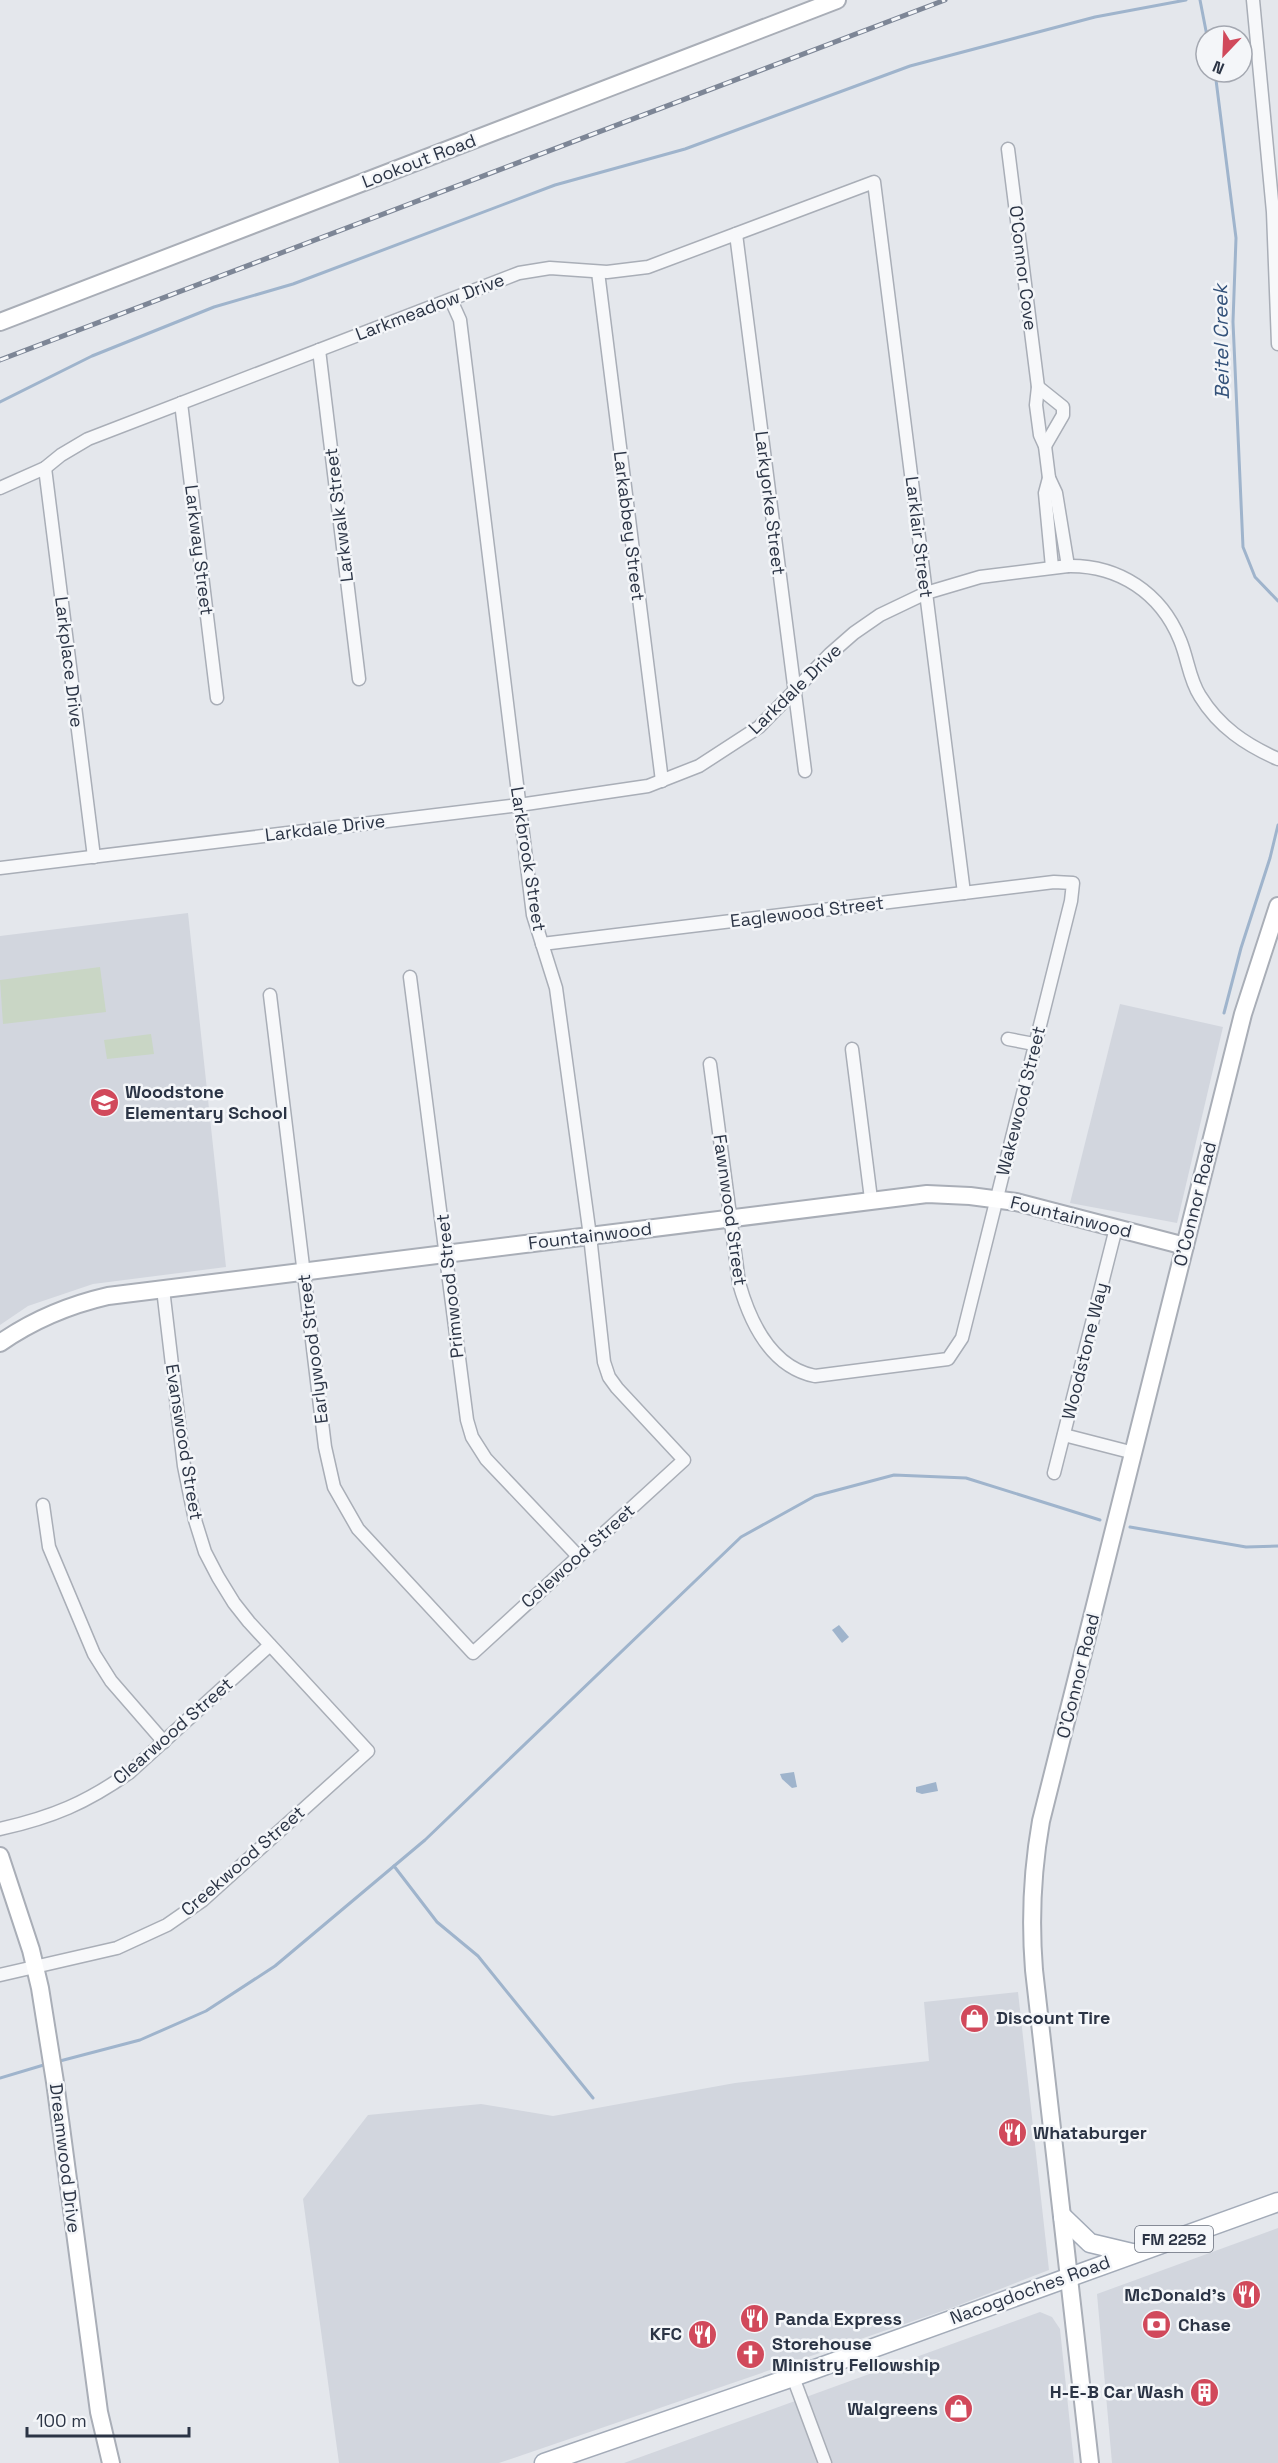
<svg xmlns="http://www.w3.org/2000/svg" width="1278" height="2463" viewBox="0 0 1278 2463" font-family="'Space Grotesk',sans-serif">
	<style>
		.built { fill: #d2d6de }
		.green { fill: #c9d6c5 }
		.water { fill: #9fb4cc }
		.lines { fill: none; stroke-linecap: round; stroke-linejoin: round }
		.stream { stroke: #9fb4cc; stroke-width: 3 }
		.street-casing { stroke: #a9aeb7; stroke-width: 15 }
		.secondary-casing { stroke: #a9aeb7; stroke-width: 20 }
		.primary-casing { stroke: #a3abb8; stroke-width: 21 }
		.street { stroke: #f7f8fa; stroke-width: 12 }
		.secondary { stroke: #fff; stroke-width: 16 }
		.primary { stroke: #fff; stroke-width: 18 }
		.rail-casing { stroke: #7d8696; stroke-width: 5 }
		.rail { stroke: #f4f6f9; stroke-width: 3; stroke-dasharray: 9; stroke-linecap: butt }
		.labels { text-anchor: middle; stroke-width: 5; stroke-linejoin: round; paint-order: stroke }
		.shield { fill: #f4f6f9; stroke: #676e7b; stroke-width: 1.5 }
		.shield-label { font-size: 16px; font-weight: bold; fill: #2b3445 }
		.street-label { font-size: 18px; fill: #2b3445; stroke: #f4f6f9 }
		.poi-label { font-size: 18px; font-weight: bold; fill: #2b3445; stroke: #f4f6f9; text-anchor: start }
		.water-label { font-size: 20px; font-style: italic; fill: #34527a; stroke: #f4f6f9 }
	</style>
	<rect width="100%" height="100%" fill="#e4e7ec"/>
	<g class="built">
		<path d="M188,913L226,1267L93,1284L28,1306L0,1325V936Z"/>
		<path d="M1120,1004L1223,1027L1177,1223L1070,1203Z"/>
		<path d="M1018,1992L1049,2270L954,2307L499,2463H339L303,2199L368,2115L481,2104L553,2116L735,2083L929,2061L924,2002Z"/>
		<path d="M1278,2228V2463H1112L1097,2294Z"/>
		<path d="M1040,2312L1052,2317L1060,2329L1074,2463H624Z"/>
	</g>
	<g class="green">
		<path d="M100,967L106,1012L3,1024L0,980Z"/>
		<path d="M151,1034L154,1054L107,1059L104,1040Z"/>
	</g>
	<g class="water">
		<path d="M839,1625L849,1637L842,1643L832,1630Z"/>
		<path d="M794,1772L797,1787L792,1788L782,1779L780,1774Z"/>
		<path d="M936,1782L938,1791L922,1794L916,1792V1787Z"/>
	</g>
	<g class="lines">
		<g class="stream">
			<path d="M1200,0L1207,36"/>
			<path d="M1215,72L1236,238L1233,322L1243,547L1255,577L1278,601"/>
			<path d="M0,402L92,356L214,307L293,284L555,185L685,149L910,66L1095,17L1186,0"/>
			<path d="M1224,1013L1241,948L1270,858L1278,825"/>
			<path d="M1130,1527L1246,1547L1278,1546"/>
			<path d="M394,1866L437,1922L478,1956L593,2098"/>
			<path d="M56,2062L140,2040L206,2011L275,1966L425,1840L741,1537L815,1496L894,1475L966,1478L1100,1520"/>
			<path d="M0,2078L47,2064"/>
		</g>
		<defs>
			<g id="street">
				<path d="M1253,0L1273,212L1278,344"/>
				<path d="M1008,149L1038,387L1036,405L1040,435L1045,446L1049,478L1056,493L1068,566"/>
				<path d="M736,234L805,771"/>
				<path d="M598,272L662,781"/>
				<path d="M319,350L359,679"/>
				<path d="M1038,387L1063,407V415L1045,446"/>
				<path d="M181,403L217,698"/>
				<path d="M45,468L94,857"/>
				<path d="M1049,478L1045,493L1052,567"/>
				<path d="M0,488L45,468L61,455L88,439L519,273L550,268L607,272L648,267L874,182L964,893"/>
				<path d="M0,868L519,805L648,786L699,766L759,727L830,654L854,633L880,615L926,593L980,577L1068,566C1119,565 1161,593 1180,640C1188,659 1189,679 1200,696C1219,727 1246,745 1278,759"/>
				<path d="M542,944L1054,882L1073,883L1071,901L962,1338L948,1359L815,1376C771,1367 750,1322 739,1283L710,1064"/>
				<path d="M410,977L467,1420L472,1437L486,1459L578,1556"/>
				<path d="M270,995L325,1447L334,1487L358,1529L473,1653L684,1460L617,1388L609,1377L604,1362L590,1236L556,988L533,915L460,320L451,300"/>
				<path d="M1008,1039L1034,1044"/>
				<path d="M852,1049L871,1199"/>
				<path d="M1064,1435L1134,1453"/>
				<path d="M1054,1473L1116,1228"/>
				<path d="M43,1505L49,1547L94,1654L111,1681L164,1742"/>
				<path d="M0,1829C53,1817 86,1803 130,1772L270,1645"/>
				<path d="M0,1975L117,1948L167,1925L203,1900L368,1751L249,1622L234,1603L218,1577L205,1552L195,1520L184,1466L163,1289"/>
				<path d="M793,2377L825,2463"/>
			</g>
			<g id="secondary">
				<path d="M0,322L837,0"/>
				<path d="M0,1343C33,1320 69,1305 108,1296L927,1194L970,1196L1016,1202L1185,1246"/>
				<path d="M0,1856L31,1950L40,1988L55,2082L99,2412L111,2463"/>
				<path d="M1090,2463L1034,1970C1030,1920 1032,1872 1041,1821L1243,1014L1278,906"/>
			</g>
			<g id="primary">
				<path d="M1063,2217L1090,2243L1132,2253"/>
				<path d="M544,2463L793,2377L1278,2202"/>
			</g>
		</defs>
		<use href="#street" class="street-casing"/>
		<use href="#secondary" class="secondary-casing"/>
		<use href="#primary" class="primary-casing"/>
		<use href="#street" class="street"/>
		<use href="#secondary" class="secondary"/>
		<use href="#primary" class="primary"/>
		<defs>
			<path id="rail" d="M0,360L945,0"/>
		</defs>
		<use href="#rail" class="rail-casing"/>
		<use href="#rail" class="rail"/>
	</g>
	<defs>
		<symbol id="school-disc" viewBox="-11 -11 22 22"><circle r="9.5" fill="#d1495b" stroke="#f4f6f9"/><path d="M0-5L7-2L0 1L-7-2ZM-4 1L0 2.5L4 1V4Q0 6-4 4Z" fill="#fff"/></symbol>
		<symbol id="shop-disc" viewBox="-11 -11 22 22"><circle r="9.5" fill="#d1495b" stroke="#f4f6f9"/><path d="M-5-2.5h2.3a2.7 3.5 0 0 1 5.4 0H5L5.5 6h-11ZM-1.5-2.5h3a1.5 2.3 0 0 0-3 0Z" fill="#fff"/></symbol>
		<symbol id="restaurant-disc" viewBox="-11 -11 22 22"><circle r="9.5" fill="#d1495b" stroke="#f4f6f9"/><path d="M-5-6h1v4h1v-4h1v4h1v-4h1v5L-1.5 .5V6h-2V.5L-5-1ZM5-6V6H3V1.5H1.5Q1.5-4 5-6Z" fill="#fff"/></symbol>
		<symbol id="bank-disc" viewBox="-11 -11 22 22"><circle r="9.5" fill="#d1495b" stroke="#f4f6f9"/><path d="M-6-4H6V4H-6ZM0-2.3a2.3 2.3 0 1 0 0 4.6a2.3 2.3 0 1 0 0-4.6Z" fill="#fff"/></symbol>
		<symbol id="church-disc" viewBox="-11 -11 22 22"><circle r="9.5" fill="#d1495b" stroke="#f4f6f9"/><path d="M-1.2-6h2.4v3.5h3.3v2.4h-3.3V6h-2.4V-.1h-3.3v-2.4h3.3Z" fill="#fff"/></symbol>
		<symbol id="building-disc" viewBox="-11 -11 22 22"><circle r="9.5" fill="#d1495b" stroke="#f4f6f9"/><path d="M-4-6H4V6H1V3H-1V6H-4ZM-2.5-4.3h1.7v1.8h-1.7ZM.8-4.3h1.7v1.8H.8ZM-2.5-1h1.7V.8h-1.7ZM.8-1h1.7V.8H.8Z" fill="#fff"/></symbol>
	</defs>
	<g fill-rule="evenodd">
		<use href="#school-disc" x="88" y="1086" width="33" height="33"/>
		<use href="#shop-disc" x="958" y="2002" width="33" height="33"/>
		<use href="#restaurant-disc" x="996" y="2116" width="33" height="33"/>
		<use href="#restaurant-disc" x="1230" y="2278" width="33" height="33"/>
		<use href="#restaurant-disc" x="738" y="2302" width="33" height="33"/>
		<use href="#bank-disc" x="1140" y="2308" width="33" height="33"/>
		<use href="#restaurant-disc" x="686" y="2318" width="33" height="33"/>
		<use href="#church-disc" x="734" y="2338" width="33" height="33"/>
		<use href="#building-disc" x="1188" y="2376" width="33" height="33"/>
		<use href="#shop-disc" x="942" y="2392" width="33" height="33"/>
	</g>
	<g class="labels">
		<rect class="shield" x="1135" y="2226" width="78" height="26" rx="4.5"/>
		<g class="shield-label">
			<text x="1174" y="2245">FM 2252</text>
		</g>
		<g class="street-label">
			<text transform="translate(419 161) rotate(-21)" y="6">Lookout Road</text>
			<text transform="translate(1023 268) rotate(83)" y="6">O'Connor Cove</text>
			<text transform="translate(430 307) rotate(-21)" y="6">Larkmeadow Drive</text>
			<text transform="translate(770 503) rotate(83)" y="6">Larkyorke Street</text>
			<text transform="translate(339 515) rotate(-97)" y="6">Larkwalk Street</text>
			<text transform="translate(629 526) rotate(83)" y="6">Larkabbey Street</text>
			<text transform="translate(919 537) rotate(83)" y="6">Larklair Street</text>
			<text transform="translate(199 550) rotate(83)" y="6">Larkway Street</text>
			<text transform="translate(69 662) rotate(83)" y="6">Larkplace Drive</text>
			<text transform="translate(795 689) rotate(-44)" y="6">Larkdale Drive</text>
			<text transform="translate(325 828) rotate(-7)" y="6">Larkdale Drive</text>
			<text transform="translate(528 859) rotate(81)" y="6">Larkbrook Street</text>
			<text transform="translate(807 912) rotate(-7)" y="6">Eaglewood Street</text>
			<text transform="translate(1021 1101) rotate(-76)" y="6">Wakewood Street</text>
			<text transform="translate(1195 1204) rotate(-76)" y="6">O'Connor Road</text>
			<text transform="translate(730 1210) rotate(82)" y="6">Fawnwood Street</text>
			<text transform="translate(1071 1217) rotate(14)" y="6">Fountainwood</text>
			<text transform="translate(590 1236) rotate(-7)" y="6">Fountainwood</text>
			<text transform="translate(450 1286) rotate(-96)" y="6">Primwood Street</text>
			<text transform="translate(313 1349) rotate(-97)" y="6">Earlywood Street</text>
			<text transform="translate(1085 1351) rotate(-76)" y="6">Woodstone Way</text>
			<text transform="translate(184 1442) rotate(81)" y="6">Evanswood Street</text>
			<text transform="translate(578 1556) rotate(-42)" y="6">Colewood Street</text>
			<text transform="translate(1078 1676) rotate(-76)" y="6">O'Connor Road</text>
			<text transform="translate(173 1731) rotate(-41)" y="6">Clearwood Street</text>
			<text transform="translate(243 1861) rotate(-41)" y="6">Creekwood Street</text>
			<text transform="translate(65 2158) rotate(83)" y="6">Dreamwood Drive</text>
			<text transform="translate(1030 2290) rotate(-20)" y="6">Nacogdoches Road</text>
		</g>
		<g class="poi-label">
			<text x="125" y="1098">Woodstone<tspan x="125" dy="21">Elementary School</tspan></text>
			<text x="996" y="2024">Discount Tire</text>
			<text x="1033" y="2139">Whataburger</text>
			<text x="1226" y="2301" text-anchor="end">McDonald's</text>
			<text x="775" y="2325">Panda Express</text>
			<text x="1178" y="2331">Chase</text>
			<text x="682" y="2340" text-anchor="end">KFC</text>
			<text x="772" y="2350">Storehouse<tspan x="772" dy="21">Ministry Fellowship</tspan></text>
			<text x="1184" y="2398" text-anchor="end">H-E-B Car Wash</text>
			<text x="938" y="2415" text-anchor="end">Walgreens</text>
		</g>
		<g class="water-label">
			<text transform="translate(1221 342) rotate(-91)" y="7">Beitel Creek</text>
		</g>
	</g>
	<g transform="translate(1224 54) rotate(203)"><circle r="28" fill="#f4f6f9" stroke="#a4a8b1" stroke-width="1.5"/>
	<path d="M0-4.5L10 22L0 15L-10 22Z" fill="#d1495b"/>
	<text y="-9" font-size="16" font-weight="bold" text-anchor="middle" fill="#2b3445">N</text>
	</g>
	<path d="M27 2427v9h162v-9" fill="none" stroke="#2b3445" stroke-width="3"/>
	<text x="36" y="2427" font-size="18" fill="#2b3445" stroke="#f4f6f9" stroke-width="4.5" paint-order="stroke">100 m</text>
</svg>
